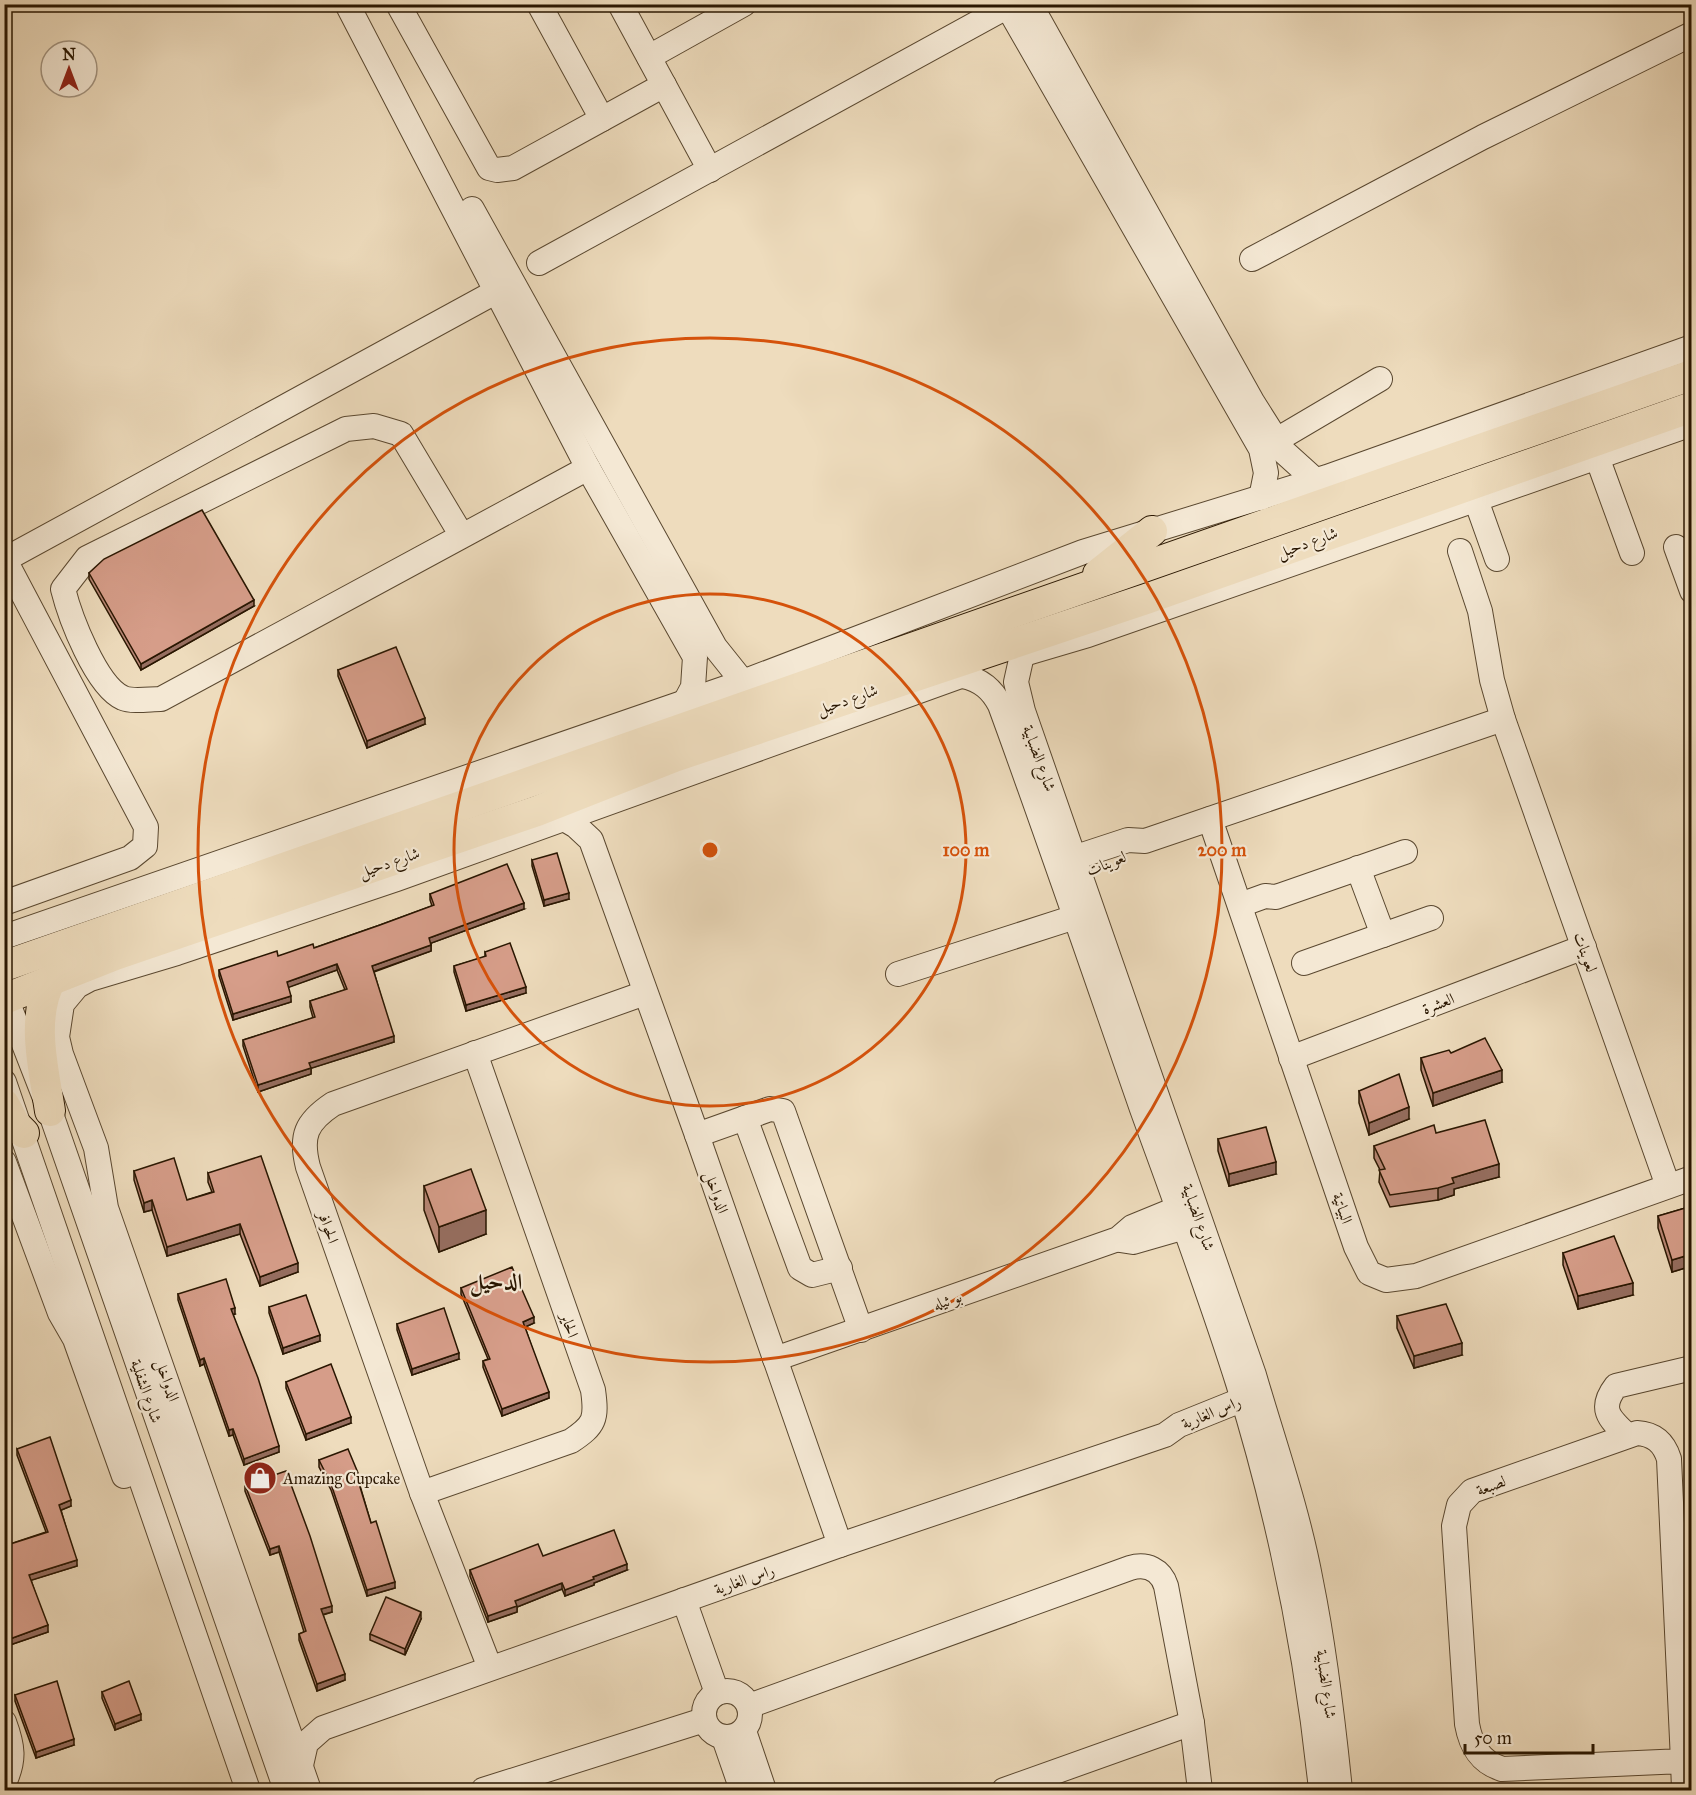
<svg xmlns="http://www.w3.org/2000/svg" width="1696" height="1795" viewBox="0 0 1696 1795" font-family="'IM FELL Great Primer',Amiri,serif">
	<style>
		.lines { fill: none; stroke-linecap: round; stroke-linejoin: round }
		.minor-casing { stroke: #5a4830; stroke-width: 26 }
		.major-casing { stroke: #291601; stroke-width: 32 }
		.minor { stroke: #f4e8d4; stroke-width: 24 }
		.major { stroke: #eedcbd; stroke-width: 30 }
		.wall { fill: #b88776; stroke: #291601; stroke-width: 1.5 }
		.shaded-wall { fill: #966e60; stroke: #291601; stroke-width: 1.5 }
		.building { fill: #d69d89; stroke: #291601; stroke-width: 1.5 }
		.ring { fill: none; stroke: #d5520b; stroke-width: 3 }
		.labels { text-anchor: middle; stroke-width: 4.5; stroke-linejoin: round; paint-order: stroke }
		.street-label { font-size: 16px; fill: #291601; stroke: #f4e8d4 }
		.poi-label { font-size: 16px; fill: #291601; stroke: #f4e8d4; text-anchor: start }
		.district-label { font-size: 22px; font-weight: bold; fill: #291601; stroke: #f4e8d4 }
		.centre { fill: #d5520b; stroke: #f4e8d4; stroke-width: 3 }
		.ring-label { font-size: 18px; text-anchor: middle; font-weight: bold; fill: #d5520b; stroke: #f4e8d4; stroke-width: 4.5; stroke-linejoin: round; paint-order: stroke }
	</style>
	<rect width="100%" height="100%" fill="#eedcbd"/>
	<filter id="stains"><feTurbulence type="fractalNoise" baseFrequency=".00333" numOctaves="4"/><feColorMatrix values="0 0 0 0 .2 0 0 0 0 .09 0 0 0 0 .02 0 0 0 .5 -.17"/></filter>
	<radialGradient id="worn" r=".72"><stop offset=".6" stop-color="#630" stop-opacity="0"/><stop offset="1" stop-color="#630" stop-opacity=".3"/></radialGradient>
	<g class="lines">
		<defs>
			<g id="minor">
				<path d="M347,4L588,468L695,657L693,687L685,702"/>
				<path d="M398,4L489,168L497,170L513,168L664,85"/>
				<path d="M539,4L602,119"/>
				<path d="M620,4L710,170"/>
				<path d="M1006,4L1261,449L1266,473L1261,498"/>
				<path d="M1030,4L1253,403L1284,452L1315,480"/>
				<path d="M649,57L744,4"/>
				<path d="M472,209L715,647L743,682"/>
				<path d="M1252,259L1483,137L1692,34"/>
				<path d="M539,263L1012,4"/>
				<path d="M1263,448L1380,379"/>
				<path d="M1597,457L1632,553"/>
				<path d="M1476,500L1497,559"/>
				<path d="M462,536L401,434L374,426L346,429L87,558L63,589C70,617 96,686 123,698C133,702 150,699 161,699L588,468"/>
				<path d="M1676,547L1692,591"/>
				<path d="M1460,551L1480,611L1492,680L1503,719L1668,1186"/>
				<path d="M4,560L497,291"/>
				<path d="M1027,653L1088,635L1692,424"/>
				<path d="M1022,655L1016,682L1023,711L1254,1375C1274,1444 1298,1511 1311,1582C1325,1651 1333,1721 1340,1790"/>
				<path d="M963,676C981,680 992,689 1000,705C1049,839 1095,974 1142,1109C1175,1200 1209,1291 1238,1383C1279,1515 1307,1653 1321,1790"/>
				<path d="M564,819L576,826L591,840L697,1135L840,1545"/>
				<path d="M1210,819L1356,1247L1369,1273L1386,1280L1416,1276L1692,1178"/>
				<path d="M1061,862L1128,840L1145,841L1503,719"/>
				<path d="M1358,868L1383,935"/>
				<path d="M4,903L130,858L145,846L146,827L5,560"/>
				<path d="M1240,905L1265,896L1276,897L1405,852"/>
				<path d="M4,937L743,682L1083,552L1327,477L1692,347"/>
				<path d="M1304,963L1431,918"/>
				<path d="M898,974L1075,917"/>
				<path d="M4,993L50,1111L286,1790"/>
				<path d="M1291,1058L1584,947"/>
				<path d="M4,1082L248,1790"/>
				<path d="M745,1118L800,1268L812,1275L840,1268"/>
				<path d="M697,1135L770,1109L783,1111L861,1330"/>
				<path d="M4,1162L60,1313L75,1339L124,1476"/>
				<path d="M1120,1240L1133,1242L1199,1223"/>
				<path d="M775,1359L1118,1239L1132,1227L1193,1202"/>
				<path d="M1627,1435C1608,1418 1599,1408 1616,1386L1692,1368"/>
				<path d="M422,1493L571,1441C595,1425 597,1419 593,1390L475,1053"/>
				<path d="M684,1600L717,1693"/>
				<path d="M490,1668L422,1493L308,1167C300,1136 306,1122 333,1104L645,993"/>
				<circle cx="727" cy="1714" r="23"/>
				<path d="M749,1706L1130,1568C1147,1563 1161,1570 1166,1586L1192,1723L1200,1790"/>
				<path d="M4,1722C13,1746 15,1760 4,1783"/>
				<path d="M744,1731L764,1790"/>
				<path d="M724,1738L742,1790"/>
				<path d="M1683,1761L1502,1769C1480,1762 1471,1746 1467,1724L1454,1526L1459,1505L1472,1491L1637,1433C1654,1434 1664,1443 1669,1459L1683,1761L1684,1790"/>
				<path d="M301,1765L306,1743L323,1728L840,1545L1165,1435L1179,1425L1256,1394"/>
				<path d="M309,1790L106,1208L96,1148L61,1054L57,1037L62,1004L77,986L90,979L177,953L397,879L969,673"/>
				<path d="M483,1790L704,1720"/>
				<path d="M1004,1790L1192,1723"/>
			</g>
			<g id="major">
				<path d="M1098,574L1152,531"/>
				<path d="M4,966L1692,375"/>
				<path d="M4,999L115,955L537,811L674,757L1146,599L1692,407"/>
				<path d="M4,1104L15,1124L24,1133"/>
				<path d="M50,1111C44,1070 30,1019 51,980"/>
			</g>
		</defs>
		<use href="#minor" class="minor-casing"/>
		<use href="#major" class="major-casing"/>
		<use href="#minor" class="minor"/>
		<use href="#major" class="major"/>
	</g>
	<g class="wall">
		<path d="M89,573L254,606L141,670L89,579Z"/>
		<path d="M338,670L425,724L367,748L338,676Z"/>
		<path d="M532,860L569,899L544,906L532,866Z"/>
		<path d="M430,894L524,909L431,943V951L374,972L394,1042L311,1068V1074L258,1092L243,1046V1040L313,1018L310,1007V1001L345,990L337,970L288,987L291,1002L233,1020L219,976V970L314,948L380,925L432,906L430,900Z"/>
		<path d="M485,952L526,993L466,1011L454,972V966L485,957Z"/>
		<path d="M1451,1053L1502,1082L1433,1106L1421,1070V1058Z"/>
		<path d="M1359,1091L1409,1119L1369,1135L1359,1103Z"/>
		<path d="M1436,1133L1499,1177L1454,1189V1195L1438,1200L1390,1207L1379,1182L1380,1170L1374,1158V1146Z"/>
		<path d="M1218,1139L1276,1174L1229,1186L1218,1151Z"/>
		<path d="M134,1171L187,1200L212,1192L208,1182V1173L298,1272L260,1286L240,1234L167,1256L152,1210L144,1212L134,1180Z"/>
		<path d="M424,1186L486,1234L439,1252L424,1210Z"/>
		<path d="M1692,1206V1266L1672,1272L1658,1228V1216Z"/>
		<path d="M1563,1253L1633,1295L1578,1309L1563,1265Z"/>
		<path d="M461,1288L534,1323L525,1327L549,1398L502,1416L483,1367V1361L488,1359L461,1294Z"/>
		<path d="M178,1294L235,1314L233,1315L279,1452L244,1465L233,1435L229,1436L204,1364L200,1366L178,1300Z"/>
		<path d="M269,1307L320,1341L283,1354L269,1313Z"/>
		<path d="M1397,1316L1462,1355L1414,1368L1397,1328Z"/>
		<path d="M397,1324L459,1359L412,1375L397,1330Z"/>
		<path d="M286,1382L351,1423L306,1440L286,1388Z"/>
		<path d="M17,1449L71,1506L61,1510L77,1566L31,1580L48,1632L7,1646L4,1638V1546L46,1532L17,1455Z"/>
		<path d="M319,1460L358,1479L371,1523L395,1588L367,1596L331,1490L319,1467Z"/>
		<path d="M245,1485L332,1612L323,1615L345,1680L317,1691L299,1640V1634L304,1632L279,1552L270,1555L245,1491Z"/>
		<path d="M543,1556L627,1570L594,1583V1585L565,1596L562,1589L517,1607V1612L488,1622L470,1576V1570Z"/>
		<path d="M421,1619L405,1655L370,1640V1634Z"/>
		<path d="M102,1692L141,1720L115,1730L102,1698Z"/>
		<path d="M15,1695L74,1745L36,1758L15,1701Z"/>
	</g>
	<g class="shaded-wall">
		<path d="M254,600V606L141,670V664Z"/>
		<path d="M425,718V724L367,748V741Z"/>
		<path d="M569,893V899L544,906V900Z"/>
		<path d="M524,903V909L429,944V938Z"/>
		<path d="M431,945V951L372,972V966Z"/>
		<path d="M337,964V970L287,988V982Z"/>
		<path d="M526,987V993L466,1011V1005Z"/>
		<path d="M291,996V1002L233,1020V1014Z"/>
		<path d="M394,1036V1042L309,1069V1063Z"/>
		<path d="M311,1068V1074L258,1092V1085Z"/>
		<path d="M1502,1070V1082L1433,1106V1093Z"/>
		<path d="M1409,1107V1119L1369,1135V1123Z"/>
		<path d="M1276,1162V1174L1229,1186V1174Z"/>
		<path d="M1499,1164V1177L1454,1189V1195L1438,1200V1188L1452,1178Z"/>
		<path d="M152,1200V1210L144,1212V1203Z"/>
		<path d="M486,1210V1234L439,1252V1227Z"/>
		<path d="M240,1224V1234L167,1256V1247Z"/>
		<path d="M1692,1254V1266L1672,1272V1260Z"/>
		<path d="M298,1263V1272L260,1286V1277Z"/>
		<path d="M1633,1283V1295L1578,1309V1296Z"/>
		<path d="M235,1308V1314L231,1315V1309Z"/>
		<path d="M534,1317V1323L523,1328V1322Z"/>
		<path d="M320,1335V1341L283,1354V1348Z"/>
		<path d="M1462,1343V1355L1414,1368V1356Z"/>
		<path d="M459,1353V1359L412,1375V1369Z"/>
		<path d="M204,1358V1364L200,1366V1360Z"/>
		<path d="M549,1392V1398L502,1416V1409Z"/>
		<path d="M351,1417V1423L306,1440V1434Z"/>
		<path d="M233,1429V1435L229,1436V1430Z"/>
		<path d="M279,1446V1452L244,1465V1459Z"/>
		<path d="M71,1500V1506L59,1511V1505Z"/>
		<path d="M279,1546V1552L270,1555V1549Z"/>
		<path d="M77,1560V1566L29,1581V1575Z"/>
		<path d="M627,1564V1570L594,1583V1585L565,1596V1590L593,1577Z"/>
		<path d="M395,1582V1588L367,1596V1590Z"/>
		<path d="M562,1583V1589L517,1607V1612L488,1622V1616L515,1601Z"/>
		<path d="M332,1606V1612L321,1615V1609Z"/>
		<path d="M421,1612V1619L405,1655V1649Z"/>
		<path d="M48,1625V1632L7,1646V1640Z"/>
		<path d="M345,1674V1680L317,1691V1684Z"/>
		<path d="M141,1714V1720L115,1730V1724Z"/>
		<path d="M74,1739V1745L36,1758V1752Z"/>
	</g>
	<g class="building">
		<path d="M202,510L254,600L141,664L89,573L104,559Z"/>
		<path d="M396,647L425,718L367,741L338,670Z"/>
		<path d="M557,853L569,893L544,900L532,860Z"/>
		<path d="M507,864L524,903L429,938L431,945L372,966L394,1036L309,1063L311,1068L258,1085L243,1040L315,1017L310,1001L347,989L337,964L287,982L291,996L233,1014L219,970L277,951L278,956L313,944L314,948L380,925L434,905L430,894Z"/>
		<path d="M510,943L526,987L466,1005L454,966L486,956L485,952Z"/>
		<path d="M1485,1038L1502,1070L1433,1093L1421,1058L1449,1050L1451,1053Z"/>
		<path d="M1399,1074L1409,1107L1369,1123L1359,1091Z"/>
		<path d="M1485,1120L1499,1164L1452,1178L1454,1183L1438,1188L1390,1195L1379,1170L1385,1169L1374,1146L1434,1125L1436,1133Z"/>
		<path d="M1266,1127L1276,1162L1229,1174L1218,1139Z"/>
		<path d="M261,1156L298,1263L260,1277L240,1224L167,1247L152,1200L144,1203L134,1171L174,1158L187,1200L214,1192L208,1173Z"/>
		<path d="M471,1169L486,1210L439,1227L424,1186Z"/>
		<path d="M1692,1206V1254L1672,1260L1658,1216Z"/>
		<path d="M1614,1236L1633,1283L1578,1296L1563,1253Z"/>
		<path d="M512,1267L534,1317L523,1322L549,1392L502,1409L483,1361L490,1359L461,1288Z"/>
		<path d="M226,1279L235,1308L231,1309L258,1378L279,1446L244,1459L233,1429L229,1430L204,1358L200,1360L178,1294Z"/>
		<path d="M306,1295L320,1335L283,1348L269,1307Z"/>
		<path d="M1446,1304L1462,1343L1414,1356L1397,1316Z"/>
		<path d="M444,1308L459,1353L412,1369L397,1324Z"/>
		<path d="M331,1364L351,1417L306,1434L286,1382Z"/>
		<path d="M50,1437L71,1500L59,1505L77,1560L29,1575L48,1625L7,1640L4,1632V1546L48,1532L17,1449Z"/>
		<path d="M348,1449L358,1473L356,1474L371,1523L376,1521L395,1582L367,1590L331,1484L319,1460Z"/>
		<path d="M286,1471L310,1536L332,1606L321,1609L345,1674L317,1684L299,1634L306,1631L279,1546L270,1549L245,1485Z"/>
		<path d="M614,1530L627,1564L593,1577L594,1579L565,1590L562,1583L515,1601L517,1606L488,1616L470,1570L538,1544L543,1556Z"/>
		<path d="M386,1597L421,1612L405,1649L370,1634Z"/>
		<path d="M57,1681L74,1739L36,1752L15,1695Z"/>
		<path d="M129,1681L141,1714L115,1724L102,1692Z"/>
	</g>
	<g class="ring">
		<circle cx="710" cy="850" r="256"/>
		<circle cx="710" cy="850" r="512"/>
	</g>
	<defs>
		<symbol id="shop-disc" viewBox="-11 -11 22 22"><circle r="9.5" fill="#8f2418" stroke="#f4e8d4"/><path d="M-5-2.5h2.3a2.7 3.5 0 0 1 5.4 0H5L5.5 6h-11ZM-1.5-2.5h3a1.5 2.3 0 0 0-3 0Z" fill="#fff"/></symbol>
	</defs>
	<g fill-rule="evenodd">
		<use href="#shop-disc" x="241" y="1459" width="38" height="38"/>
	</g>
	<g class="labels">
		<g class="street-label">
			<text transform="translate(1307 542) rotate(-20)" y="6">شارع دحيل</text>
			<text transform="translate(847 699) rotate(-19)" y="6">شارع دحيل</text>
			<text transform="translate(1040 758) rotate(70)" y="6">شارع الضبابية</text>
			<text transform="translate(389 862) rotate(-19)" y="6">شارع دحيل</text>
			<text transform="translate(1106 863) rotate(-22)" y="6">لعوينات</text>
			<text transform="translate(1586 952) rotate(71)" y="6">لعوينات</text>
			<text transform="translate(1438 1003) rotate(-21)" y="6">العشرة</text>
			<text transform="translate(717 1192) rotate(71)" y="6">الدواخل</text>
			<text transform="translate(1343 1208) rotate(71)" y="6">البياتية</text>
			<text transform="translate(1199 1217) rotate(71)" y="6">شارع الضبابية</text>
			<text transform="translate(329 1227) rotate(71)" y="6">الحوافر</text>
			<text transform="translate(947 1300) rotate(-19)" y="6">بو ثيله</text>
			<text transform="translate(570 1325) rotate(71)" y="6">الحاير</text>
			<text transform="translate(168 1380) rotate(71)" y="6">الدواخل</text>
			<text transform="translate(147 1391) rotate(71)" y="6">شارع الشفلية</text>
			<text transform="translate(1211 1412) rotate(-22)" y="6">راس الغارية</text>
			<text transform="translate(1491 1485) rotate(-21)" y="6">لصبعة</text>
			<text transform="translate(744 1579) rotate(-19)" y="6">راس الغارية</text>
			<text transform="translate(1327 1684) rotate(82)" y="6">شارع الضبابية</text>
		</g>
		<g class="poi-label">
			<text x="283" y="1484">Amazing Cupcake</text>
		</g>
		<g class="district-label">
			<text x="496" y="1289">الدحيل</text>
		</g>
	</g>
	<circle cx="710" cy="850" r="9" class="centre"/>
	<g class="ring-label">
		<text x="966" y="856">100 m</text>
		<text x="1222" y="856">200 m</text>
	</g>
	<rect width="1696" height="1795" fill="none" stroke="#eedcbd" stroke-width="24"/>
	<rect x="6" y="6" width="1684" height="1783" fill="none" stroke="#291601" stroke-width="3"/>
	<rect x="12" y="12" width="1672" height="1771" fill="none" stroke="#291601" stroke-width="1.5"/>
	<g transform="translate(69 69)"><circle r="28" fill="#f4e8d4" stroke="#a39480" stroke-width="1.5"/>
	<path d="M0-4.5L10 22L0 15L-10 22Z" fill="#8f2418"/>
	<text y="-9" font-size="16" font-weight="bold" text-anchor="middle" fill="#291601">N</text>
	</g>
	<path d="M1465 1744v9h128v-9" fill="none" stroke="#291601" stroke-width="3"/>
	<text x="1474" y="1744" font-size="18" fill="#291601" stroke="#f4e8d4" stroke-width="4.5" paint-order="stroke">50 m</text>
	<rect width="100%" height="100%" filter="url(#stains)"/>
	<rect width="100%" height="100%" fill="url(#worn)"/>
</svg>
